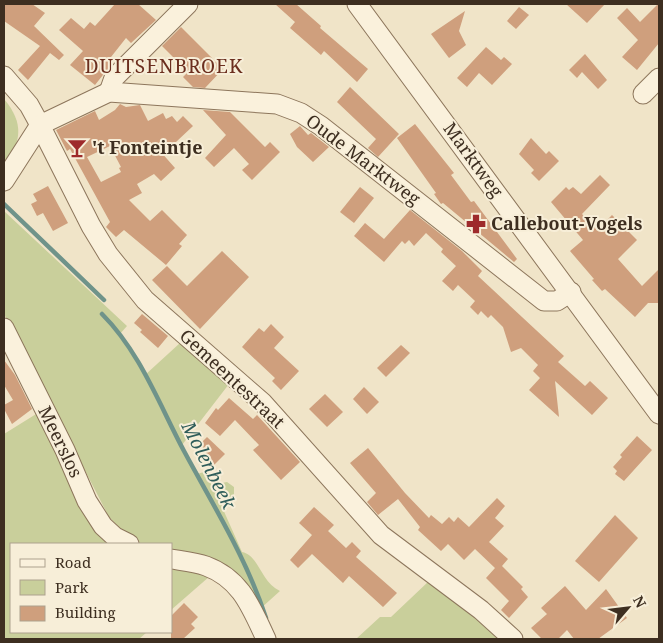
<svg xmlns="http://www.w3.org/2000/svg" width="663" height="643" viewBox="0 0 663 643" font-family="'Noto Serif',serif">
	<style>
		.green { fill: #c9cf9b }
		.lines { fill: none; stroke-linecap: round; stroke-linejoin: round }
		.stream { stroke: #6f938a; stroke-width: 4.5 }
		.building { fill: #cf9f7d; fill-rule: evenodd }
		.minor-casing { stroke: #8d765c; stroke-width: 21 }
		.minor { stroke: #faf1dc; stroke-width: 19 }
		.labels { text-anchor: middle; stroke-width: 4; stroke-linejoin: round; paint-order: stroke }
		.poi-label { font-size: 18px; font-weight: bold; fill: #3d2e20; stroke: #f7eed8; text-anchor: start }
		.street-label { font-size: 18px; fill: #3d2e20; stroke: #f7eed8 }
		.neighbourhood-label { font-size: 19px; letter-spacing: 1px; fill: #6b2e1e; stroke: #f7eed8 }
		.water-label { font-size: 19px; font-style: italic; fill: #2f5d5a; stroke: #f7eed8 }
	</style>
	<rect width="100%" height="100%" fill="#f0e4c8"/>
	<g class="green">
		<path d="M4,99C25,124 21,142 4,167Z"/>
		<path d="M4,211L127,326L119,335L145,375L180,343L229,384L182,445L197,474L204,472L212,485L227,482L234,487V495L222,507L242,552C259,555 261,583 280,591L260,609L171,552V544H136L109,517L4,314Z"/>
		<path d="M41,411L115,544H11V632H147L139,639H4V434Z"/>
		<path d="M171,566L210,576L171,610Z"/>
		<path d="M429,581L467,609L502,639H356L380,617H391Z"/>
	</g>
	<g class="lines">
		<g class="stream">
			<path d="M4,204L104,300"/>
			<path d="M102,314C140,352 159,404 184,451C213,505 247,559 266,618"/>
		</g>
	</g>
	<g class="building">
		<path d="M4,4H32L45,13L34,26L64,55L59,60L50,53L28,80L18,70L40,46L4,21Z"/>
		<path d="M115,4H138L156,20L131,43L126,38L111,57L108,63L110,66L95,85L70,65L83,51L59,30L71,18L84,29L90,22L95,26Z"/>
		<path d="M275,4H296L321,26L320,28L368,69L357,82L324,51L321,55L290,28L295,22Z"/>
		<path d="M566,4H605L587,23Z"/>
		<path d="M658,4L659,43L637,70L622,57L638,40L617,18L627,8L640,22Z"/>
		<path d="M519,7L529,15L516,29L507,21Z"/>
		<path d="M465,11L459,31L466,45L449,58L431,34Z"/>
		<path d="M181,27L223,69L205,88L193,87L183,77L188,72L162,46Z"/>
		<path d="M486,47L501,60L504,57L512,64L492,85L479,73L467,87L457,78Z"/>
		<path d="M585,54L607,80L598,89L582,72L577,78L569,70Z"/>
		<path d="M350,87L399,134L378,157L368,148L376,139L337,102Z"/>
		<path d="M120,104L126,107L140,105L148,121L163,113L166,119L172,116L177,122L183,116L193,126L176,142L160,151L175,168L161,181L154,174L137,184L142,193L129,200L150,221L162,210L187,235L179,244L182,246L166,265L124,230L116,237L106,227L110,222L70,149L67,151L56,130L95,111L99,120L115,110ZM110,146L121,167L119,168L121,172L101,182L87,157Z"/>
		<path d="M203,110L230,112L265,147L270,142L280,152L252,180L242,170L249,164L234,148L214,167L205,158L226,135Z"/>
		<path d="M415,124L454,173L451,175L471,202L474,201L517,259L514,262L443,203L441,204L434,194L436,193L397,138Z"/>
		<path d="M300,126L308,135L311,133L329,147L313,162L297,147L290,134Z"/>
		<path d="M531,138L546,154L549,151L559,161L539,181L531,173L534,170L519,154Z"/>
		<path d="M600,175L610,185L582,214L597,230L612,215L637,240L618,259L642,286L659,269V303H648L635,317L605,289L602,291L592,280L594,279L570,251L583,240L551,202L566,187L569,190L573,187L581,194Z"/>
		<path d="M48,186L68,223L53,231L43,213L37,216L31,204L37,201L33,194Z"/>
		<path d="M360,187L374,198L354,223L340,212Z"/>
		<path d="M410,210L462,251L482,271L478,276L564,356L558,362L585,386L590,381L608,398L592,415L555,381L559,417L529,390L540,378L533,371L538,365L521,348L511,352L503,327L491,315L488,318L481,311L478,315L470,307L475,301L458,285L453,291L442,281L456,266L441,252L443,249L426,233L414,246L409,240L405,244L402,241L384,262L354,236L365,223L384,239Z"/>
		<path d="M222,251L249,277L200,329L152,280L167,266L187,286Z"/>
		<path d="M142,314L168,336L158,348L140,332L142,330L134,323Z"/>
		<path d="M271,324L284,337L274,348L299,371L281,390L272,381L275,378L242,347L259,328L264,332Z"/>
		<path d="M401,345L410,353L386,377L377,368Z"/>
		<path d="M4,360L15,375L32,409L12,424L4,409V405L13,400L4,385Z"/>
		<path d="M364,387L379,402L367,414L353,399Z"/>
		<path d="M325,394L343,412L327,427L309,409Z"/>
		<path d="M229,398L253,419L257,415L300,462L281,480L253,450L259,445L235,420L220,436L205,423L216,408L218,410Z"/>
		<path d="M637,436L652,450L624,481L615,474L617,471L613,467L622,457L620,455Z"/>
		<path d="M207,437L225,454L214,465L198,446Z"/>
		<path d="M368,448L405,493L429,518L431,515L442,524L449,517L454,522L458,517L469,527L497,498L505,506L495,518L504,526L489,542L508,559L502,566L523,587L521,589L528,597L509,618L501,610L509,601L486,578L495,568L475,549L464,560L448,544L441,551L418,530L420,527L398,499L378,515L367,502L376,493L350,463Z"/>
		<path d="M314,507L334,525L328,531L346,548L352,542L361,551L356,557L397,593L383,607L349,576L343,583L312,554L298,568L290,560L312,535L299,523Z"/>
		<path d="M615,515L638,538L599,582L575,561Z"/>
		<path d="M565,586L586,610L606,589L627,618L598,639H574L567,630L558,639H542L531,628L547,614L541,608Z"/>
		<path d="M184,603L198,617L191,624L195,628L183,639H171V616Z"/>
	</g>
	<g class="lines">
		<defs>
			<g id="minor">
				<path d="M357,4L659,414"/>
				<path d="M4,76L29,105L40,125L91,226L108,254L145,300L263,403L381,535L481,610L513,639"/>
				<path d="M109,92L114,78L188,4"/>
				<path d="M643,94L659,78"/>
				<path d="M40,125L109,92L277,104L301,113L321,126L544,301H557L571,292"/>
				<path d="M4,181L40,125"/>
				<path d="M4,328L65,450L87,501L103,526L115,537L129,544"/>
				<path d="M171,559C183,561 195,562 206,566C241,579 251,607 266,639"/>
			</g>
		</defs>
		<use href="#minor" class="minor-casing"/>
		<use href="#minor" class="minor"/>
	</g>
	<defs>
		<symbol id="bar-bare" viewBox="-9 -9 18 18"><path d="M-6-5H6L.8 .8V4.5H3.5V6h-7V4.5H-.8V.8Z" fill="#9e2a2b" stroke="#f7eed8" stroke-width="2.5" paint-order="stroke"/></symbol>
		<symbol id="pharmacy-bare" viewBox="-9 -9 18 18"><path d="M-2-6h4v4h4v4h-4v4h-4v-4h-4v-4h4Z" fill="#9e2a2b" stroke="#f7eed8" stroke-width="2.5" paint-order="stroke"/></symbol>
	</defs>
	<g fill-rule="evenodd">
		<use href="#bar-bare" x="63" y="134" width="28" height="28"/>
		<use href="#pharmacy-bare" x="462" y="210" width="28" height="28"/>
	</g>
	<g class="labels">
		<g class="poi-label">
			<text x="92" y="154">'t Fonteintje</text>
			<text x="491" y="230">Callebout-Vogels</text>
		</g>
		<g class="street-label">
			<text transform="translate(363 160) rotate(37)" y="6">Oude Marktweg</text>
			<text transform="translate(473 160) rotate(54)" y="6">Marktweg</text>
			<text transform="translate(232 379) rotate(43)" y="6">Gemeentestraat</text>
			<text transform="translate(60 442) rotate(64)" y="6">Meerslos</text>
		</g>
		<g class="neighbourhood-label">
			<text x="164" y="73">DUITSENBROEK</text>
		</g>
		<g class="water-label">
			<text transform="translate(209 465) rotate(63)" y="7">Molenbeek</text>
		</g>
	</g>
	<rect width="663" height="643" fill="none" stroke="#3d2e20" stroke-width="10"/>
	<rect x="10" y="543" width="162" height="90" fill="#f7eed8" stroke="#ada18e"/>
	<rect x="20" y="559" width="25" height="8" fill="#faf1dc" stroke="#ada18e"/>
	<text x="55" y="568" font-size="15" fill="#3d2e20">Road</text>
	<rect x="20" y="580" width="25" height="15" fill="#c9cf9b" stroke="#ada18e"/>
	<text x="55" y="593" font-size="15" fill="#3d2e20">Park</text>
	<rect x="20" y="606" width="25" height="15" fill="#cf9f7d" stroke="#ada18e"/>
	<text x="55" y="618" font-size="15" fill="#3d2e20">Building</text>
	<g transform="translate(628 608) rotate(62)" stroke="#f7eed8" stroke-width="4" paint-order="stroke">
	<path d="M0-4L9 19L0 12L-9 19Z" fill="#3d2e20"/>
	<text y="-8" font-size="14" font-weight="bold" text-anchor="middle" fill="#3d2e20">N</text>
	</g>
</svg>
